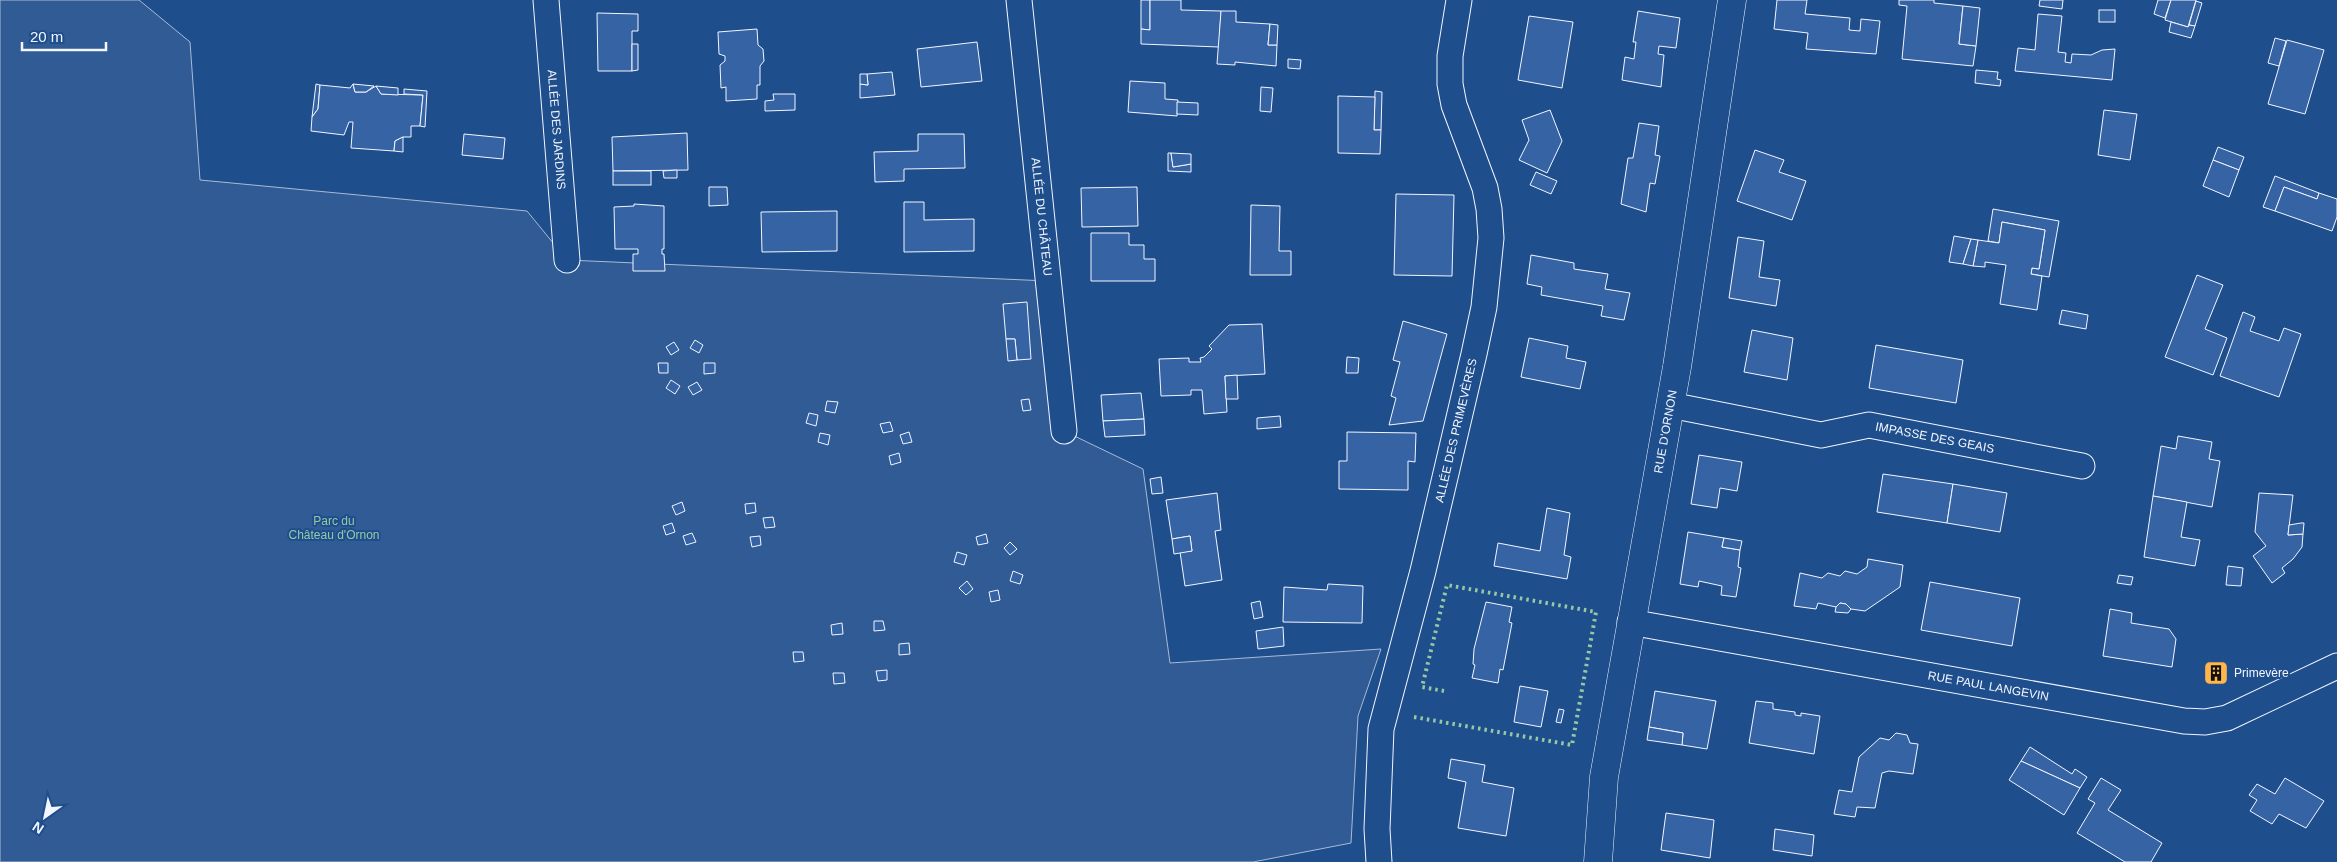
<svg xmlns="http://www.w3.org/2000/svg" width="2337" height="862" viewBox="0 0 2337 862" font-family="Helvetica,sans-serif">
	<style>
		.built { fill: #305b95; stroke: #a8bbd7 }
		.building { fill: #3563a3; stroke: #f2f6ff }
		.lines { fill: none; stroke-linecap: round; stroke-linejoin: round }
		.minor-casing { stroke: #f2f6ff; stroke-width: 27 }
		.tertiary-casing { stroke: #f2f6ff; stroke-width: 29 }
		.minor { stroke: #1f4e8c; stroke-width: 25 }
		.tertiary { stroke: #1f4e8c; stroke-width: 28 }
		.hedge { stroke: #97c8a6; stroke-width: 4; stroke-dasharray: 2.5 4; stroke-linecap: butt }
		.labels { text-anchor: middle; stroke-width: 4; stroke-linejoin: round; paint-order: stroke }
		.street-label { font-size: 12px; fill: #f2f6ff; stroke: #1f4e8c }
		.park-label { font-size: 12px; fill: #97c8a6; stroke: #1f4e8c }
		.poi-label { font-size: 12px; fill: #f2f6ff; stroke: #1f4e8c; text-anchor: start }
	</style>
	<rect width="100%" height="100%" fill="#1f4e8c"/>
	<path class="built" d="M0,0H139L190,42L200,180L527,211L567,260L1048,281L1064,431L1143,469L1170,663L1381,649L1358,716L1351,843L1253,862H0Z"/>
	<g class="building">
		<path d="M1141,0H1150V30L1141,29Z"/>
		<path d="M1150,0H1181V10L1221,11L1219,47L1141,44V29L1150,30Z"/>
		<path d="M1777,0H1807L1805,14L1850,18L1849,30L1860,31L1861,19L1880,21L1876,54L1806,49L1808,33L1774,29Z"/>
		<path d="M1899,0H1934V3L1963,6L1959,44L1976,46L1973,66L1902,59L1907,6L1899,5Z"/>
		<path d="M2040,0H2063L2062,9L2039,6Z"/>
		<path d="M2158,0H2171L2165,18L2154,14Z"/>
		<path d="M2171,0H2196L2188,27L2165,20Z"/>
		<path d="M2196,1L2202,3L2195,26L2189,25Z"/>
		<path d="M1963,6L1980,8L1976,46L1959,44Z"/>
		<rect x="2099" y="10" width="16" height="12"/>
		<path d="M1221,11H1236V22L1270,24L1268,45H1277L1276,66L1235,62V65L1217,64Z"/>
		<path d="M1638,11L1680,18L1676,48L1659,46L1658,54L1664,55L1661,87L1622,80L1625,57L1634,59L1636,42H1633Z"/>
		<path d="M597,13L638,14V31H632V71H598Z"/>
		<path d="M2038,14L2062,16L2058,52L2066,53L2065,62L2071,63L2072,54L2091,55L2102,50L2115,49L2112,80L2015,71L2018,48L2035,50Z"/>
		<path d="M1529,16L1573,22L1562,88L1518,80Z"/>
		<path d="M2171,22L2188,27L2189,25L2195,26L2191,38L2169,32Z"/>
		<path d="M1270,24L1278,25L1277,45H1268Z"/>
		<path d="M757,29L758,45L763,49L764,61L760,66V85H757V99L726,101V87L721,88L720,65L725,61V56L719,54L718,32Z"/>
		<path d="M2275,38L2286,41L2279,66L2268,63Z"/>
		<path d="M2287,40L2324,50L2305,114L2268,104Z"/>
		<path d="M977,42L982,81L921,87L917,49Z"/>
		<path d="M632,44H638V70L632,71Z"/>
		<path d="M1288,59L1301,60L1300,69L1288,68Z"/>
		<path d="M1976,70L1998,72L1997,79L2001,80L2000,86L1975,83Z"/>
		<path d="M892,72L895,95L860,98V84L868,85L867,74Z"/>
		<path d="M860,74H867L868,85L860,84Z"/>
		<path d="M1130,81L1165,83V99L1178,100L1177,116L1128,112Z"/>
		<path d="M316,84L320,85L318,109L312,117Z"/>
		<path d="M353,84L355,92H366L376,86L381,94L423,95L420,126H411V137H403L395,141L394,151L351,148L353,122H349L344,135L311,131L312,117L318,109L320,85L350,88Z"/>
		<path d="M353,84L374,86L366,92H355Z"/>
		<path d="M376,86L398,88V95L381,94Z"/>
		<path d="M1261,87L1273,88L1271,112L1260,111Z"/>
		<path d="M404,89L427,91L425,127L420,126L423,95L404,94Z"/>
		<path d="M1375,91L1382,92L1381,130H1374Z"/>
		<path d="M773,94H795V110L765,111V101L774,100Z"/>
		<path d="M1338,96L1375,97L1374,130H1381L1380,154L1338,153Z"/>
		<path d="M1177,102L1198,103V115L1177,114Z"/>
		<path d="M1550,110L1562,141L1547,173L1519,160L1529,140L1522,120Z"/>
		<path d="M2104,110L2137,114L2130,160L2098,155Z"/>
		<path d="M1639,123L1659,126L1655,155L1660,156L1655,184L1650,183L1646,212L1621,204L1628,158H1633Z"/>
		<path d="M687,133L688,170L613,171L612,137Z"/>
		<path d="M464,134L505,138L503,159L462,155Z"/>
		<path d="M918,134H964L965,168L904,169V181L875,182L874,152L918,151Z"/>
		<path d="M403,137V152L394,151L395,141Z"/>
		<path d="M2218,147L2244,157L2239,170L2213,160Z"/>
		<path d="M1755,150L1784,160L1779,172L1806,181L1792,220L1737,201Z"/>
		<path d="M1168,153H1171L1173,167L1191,164V172L1168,171Z"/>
		<path d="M1171,153L1191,154V164L1173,167Z"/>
		<path d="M2213,160L2239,170L2229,197L2203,186Z"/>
		<path d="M677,170V178H664L663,171Z"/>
		<rect x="613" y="171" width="38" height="14"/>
		<path d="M1536,172L1557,181L1551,194L1530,185Z"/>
		<path d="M2275,176L2319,193L2317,199L2284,187L2275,211L2263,207Z"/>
		<path d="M709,187H727L728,205L709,206Z"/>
		<path d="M1137,187L1138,226L1082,227L1081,188Z"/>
		<path d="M2284,187L2317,199L2319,193L2337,199V217L2332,231L2275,211Z"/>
		<path d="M1396,194L1454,195L1452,276L1394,275Z"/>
		<path d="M904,202H924V220L974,219V251L904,252Z"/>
		<path d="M634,204L664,206V249H662V254H664L665,271H633V254H638V249H615L614,207L634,206Z"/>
		<path d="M1251,205L1280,206L1279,251H1291V275H1250Z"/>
		<path d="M1993,209L2059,221L2049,277L2031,274L2032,268L2039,269L2045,230L2002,222L1999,243L1988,241Z"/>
		<path d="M837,211V251L762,252L761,212Z"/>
		<path d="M2002,222L2045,230L2039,269L2032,268L2031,274L2042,276L2037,310L2000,304L2006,265L1985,262V267L1973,266L1978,240L1999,243Z"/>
		<path d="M1091,233H1129V245H1144V259H1155V281H1091Z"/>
		<path d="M1954,236L1971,239L1963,264L1949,262Z"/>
		<path d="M1738,237L1764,241L1759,277L1780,280L1776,306L1729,298Z"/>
		<path d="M1971,239L1978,240L1973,266L1963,264Z"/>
		<path d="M1531,255L1574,263V269L1608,274L1605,289L1630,293L1624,320L1601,316L1603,306L1541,295L1542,287L1527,284Z"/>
		<path d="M2197,275L2223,285L2205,329L2227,338L2213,375L2165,357Z"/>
		<path d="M1027,302L1031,359L1017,360L1015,339H1006L1003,304Z"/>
		<path d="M2062,310L2088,315L2086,329L2059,324Z"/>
		<path d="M2243,312L2255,317L2250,331L2279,341L2284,328L2301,334L2279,397L2220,376Z"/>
		<path d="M1403,321L1447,334L1423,421L1389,425L1396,398L1391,396L1400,362L1393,360Z"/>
		<path d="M1262,324L1265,374L1225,376L1227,412L1204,414L1202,390H1191V395L1161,396L1159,359L1189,358V362H1201L1200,358L1204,357L1212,349L1209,346L1229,325Z"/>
		<path d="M1752,330L1793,338L1787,380L1744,372Z"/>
		<path d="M1529,338L1568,346L1566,358L1586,362L1580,389L1521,377Z"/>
		<path d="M1006,339H1015L1017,360L1008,361Z"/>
		<path d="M695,340L703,345L699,353L690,348Z"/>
		<path d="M674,342L679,350L671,355L666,347Z"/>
		<path d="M1876,345L1963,360L1956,403L1869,388Z"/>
		<path d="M1347,357L1359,358L1358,373H1346Z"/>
		<path d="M658,363H668V373H659Z"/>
		<path d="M704,363H715V373L704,374Z"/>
		<path d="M1237,375L1238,399H1226L1225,376Z"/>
		<path d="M671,380L680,386L675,394L666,388Z"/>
		<path d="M697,382L702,390L693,395L688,387Z"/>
		<path d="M1141,393L1144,419L1103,421L1101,395Z"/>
		<path d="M1029,399L1031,410L1023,411L1021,400Z"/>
		<path d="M827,401L838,402L835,413L825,411Z"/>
		<path d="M809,413L818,415L816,426L806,423Z"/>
		<path d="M1280,416L1281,427L1257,429V418Z"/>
		<path d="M1144,419L1145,435L1105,437L1103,421Z"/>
		<path d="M890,422L893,431L883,433L880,424Z"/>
		<path d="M909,432L912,442L903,444L900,435Z"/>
		<path d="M1347,432L1416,433L1415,462L1408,461V490L1339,489V461H1347Z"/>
		<path d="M820,433L830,435L828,445L818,442Z"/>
		<path d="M2178,436L2212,442L2209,459L2220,461L2212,507L2153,496L2161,446L2176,449Z"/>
		<path d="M899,453L901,462L891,465L889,456Z"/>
		<path d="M1699,455L1742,462L1737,491L1720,488L1717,508L1691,504Z"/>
		<path d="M1883,474L1953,484L1947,523L1877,512Z"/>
		<path d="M1161,477L1163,493L1152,494L1150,479Z"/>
		<path d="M1953,484L2007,493L2000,532L1947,523Z"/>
		<path d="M1217,493L1221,530L1215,531L1222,580L1185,586L1180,552L1192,551L1190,536L1172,539L1166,500Z"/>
		<path d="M2259,493L2293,495L2288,535L2303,534L2302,547L2293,559L2282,568L2285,573L2272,583L2253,556L2266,546L2255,532Z"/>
		<path d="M2153,496L2187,502L2181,537L2200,540L2195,566L2144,557Z"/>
		<path d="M682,502L685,511L676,515L672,506Z"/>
		<path d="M755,503L756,512L746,514L745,504Z"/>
		<path d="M1547,508L1570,513L1564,555L1571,557L1567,579L1494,566L1498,543L1540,551Z"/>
		<path d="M773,517L775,527L765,528L763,518Z"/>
		<path d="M672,523L675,532L666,535L663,526Z"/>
		<path d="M2301,523H2304L2303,534L2288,535L2289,525Z"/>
		<path d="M1688,532L1724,538L1722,547L1740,550L1738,567L1741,568L1736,597L1721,595L1722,586L1699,581L1698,587L1680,584Z"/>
		<path d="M692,533L696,542L686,545L683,536Z"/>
		<path d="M986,534L988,543L978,545L976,537Z"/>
		<path d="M760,536L761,545L752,547L750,537Z"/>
		<path d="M1190,536L1192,551L1174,554L1172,539Z"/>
		<path d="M1724,538L1742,541L1740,550L1722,547Z"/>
		<path d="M1010,542L1017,549L1010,555L1004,548Z"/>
		<path d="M957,552L967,555L964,565L954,562Z"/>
		<path d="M1868,559L1903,565L1900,587L1865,611L1851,609L1846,604L1840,603L1836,607L1818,603L1816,609L1794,606L1800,573L1822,578L1828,573L1840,576L1845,571L1857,574L1867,567Z"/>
		<path d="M2228,566L2243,568L2241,586L2226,585Z"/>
		<path d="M1013,571L1023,575L1020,584L1010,581Z"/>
		<path d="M2119,575L2133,577L2131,585L2117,583Z"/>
		<path d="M967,581L973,589L966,595L959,588Z"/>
		<path d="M1930,582L2020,598L2012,646L1921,630Z"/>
		<path d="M1328,584L1363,586L1362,623L1283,622L1284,587L1327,590Z"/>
		<path d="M998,590L1000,600L991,602L989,592Z"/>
		<path d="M1260,601L1263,617L1254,619L1251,603Z"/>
		<path d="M1486,602L1512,607L1509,622L1512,623L1503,670L1500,669L1498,683L1472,678L1475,665L1473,664L1474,649Z"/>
		<path d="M1840,603L1846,604L1851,609L1848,613L1835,612L1836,607Z"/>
		<path d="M2110,609L2132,613L2131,623L2169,629L2176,639L2172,667L2103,656Z"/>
		<path d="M874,621H883L885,630L874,631Z"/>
		<path d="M842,623L843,634L832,635L831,625Z"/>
		<path d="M1283,627L1284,646L1258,649L1256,631Z"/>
		<path d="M909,643L910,654L899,655V644Z"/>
		<path d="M793,652H803L804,661L794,662Z"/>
		<path d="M2210,665L2224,668L2221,682L2208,679Z"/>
		<path d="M887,670V680L878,681L876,671Z"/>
		<path d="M833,673H844L845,683L834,684Z"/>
		<path d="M1520,686L1548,691L1541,727L1514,722Z"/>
		<path d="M1655,691L1716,701L1707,749L1682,745L1683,733L1649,727Z"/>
		<path d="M1756,701L1773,703V709L1795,712V715L1801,716V713L1820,716L1814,754L1749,743Z"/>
		<path d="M1559,709L1564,710L1561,723L1556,722Z"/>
		<path d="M1649,727L1683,733L1682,745L1647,740Z"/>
		<path d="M1896,733L1907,735L1910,743L1918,744L1913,774L1889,771L1882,773L1875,808L1857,807L1855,817L1834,814L1839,790L1852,792L1859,757L1880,738L1889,740Z"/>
		<path d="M2030,747L2072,774L2075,769L2087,777L2080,788L2021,761Z"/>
		<path d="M1451,759L1485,765L1482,782L1514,788L1506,836L1458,828L1466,782L1448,778Z"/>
		<path d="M2021,761L2080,788L2064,815L2009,780Z"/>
		<path d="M2101,778L2121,790L2108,810L2162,843L2151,862H2125L2077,833L2095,803L2088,799Z"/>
		<path d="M2285,778L2324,801L2306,828L2279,814L2272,824L2250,811L2257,800L2249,795L2257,784L2275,794Z"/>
		<path d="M1666,813L1714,820L1710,858L1661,850Z"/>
		<path d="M1775,829L1814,835L1812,856L1773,850Z"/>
	</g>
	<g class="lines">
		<defs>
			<g id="minor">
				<path id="s1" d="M546,0L567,260"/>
				<path id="s2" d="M1019,0L1064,431"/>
				<path id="s3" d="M1670,405L1821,435L1869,425L2082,466"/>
				<path id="s4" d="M1630,622L2184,721L2205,722L2227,718L2337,666"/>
				<path id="s5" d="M1379,862L1377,829L1381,729L1423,571L1474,354L1484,307L1491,238L1489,209L1485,188L1454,105L1450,84V56L1459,0"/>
			</g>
			<g id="tertiary">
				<path id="s6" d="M1598,862L1604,777L1677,367L1732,0"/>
			</g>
		</defs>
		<use href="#minor" class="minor-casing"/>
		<use href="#tertiary" class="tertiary-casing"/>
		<use href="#minor" class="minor"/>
		<use href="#tertiary" class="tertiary"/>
		<path class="hedge" d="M1414,717L1572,745L1596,612L1447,585L1422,687L1444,691"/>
	</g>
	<defs>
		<symbol id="building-square" viewBox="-11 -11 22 22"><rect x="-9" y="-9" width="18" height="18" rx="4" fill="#ffb74d" stroke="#1f4e8c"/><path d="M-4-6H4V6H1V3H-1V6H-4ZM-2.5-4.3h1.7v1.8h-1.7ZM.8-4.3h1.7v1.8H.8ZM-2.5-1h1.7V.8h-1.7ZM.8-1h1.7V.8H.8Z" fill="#111"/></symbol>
	</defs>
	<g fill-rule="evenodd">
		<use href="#building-square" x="2202" y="659" width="28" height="28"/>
	</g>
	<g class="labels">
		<g class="street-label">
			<text dy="4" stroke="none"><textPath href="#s1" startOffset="130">ALLÉE DES JARDINS</textPath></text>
			<text dy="4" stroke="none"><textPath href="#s2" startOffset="218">ALLÉE DU CHÂTEAU</textPath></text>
			<text dy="4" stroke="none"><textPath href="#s5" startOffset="441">ALLÉE DES PRIMEVÈRES</textPath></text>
			<text dy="4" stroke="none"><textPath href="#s6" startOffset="436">RUE D'ORNON</textPath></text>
			<text dy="4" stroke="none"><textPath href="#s3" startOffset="270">IMPASSE DES GEAIS</textPath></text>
			<text dy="4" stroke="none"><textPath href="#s4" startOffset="364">RUE PAUL LANGEVIN</textPath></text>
		</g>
		<g class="park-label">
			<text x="334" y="525">Parc du<tspan x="334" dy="14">Château d'Ornon</tspan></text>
		</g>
		<g class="poi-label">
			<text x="2234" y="677">Primevère</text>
		</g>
	</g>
	<g transform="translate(45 817) rotate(213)" stroke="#1f4e8c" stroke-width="4" paint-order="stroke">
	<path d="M0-4L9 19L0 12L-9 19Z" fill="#f2f6ff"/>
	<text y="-8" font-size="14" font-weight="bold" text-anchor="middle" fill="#f2f6ff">N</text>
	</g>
	<path d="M22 42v8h84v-8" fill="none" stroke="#f2f6ff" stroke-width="2.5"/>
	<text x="30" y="42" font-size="15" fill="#f2f6ff" stroke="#1f4e8c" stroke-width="4" paint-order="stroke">20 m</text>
</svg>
